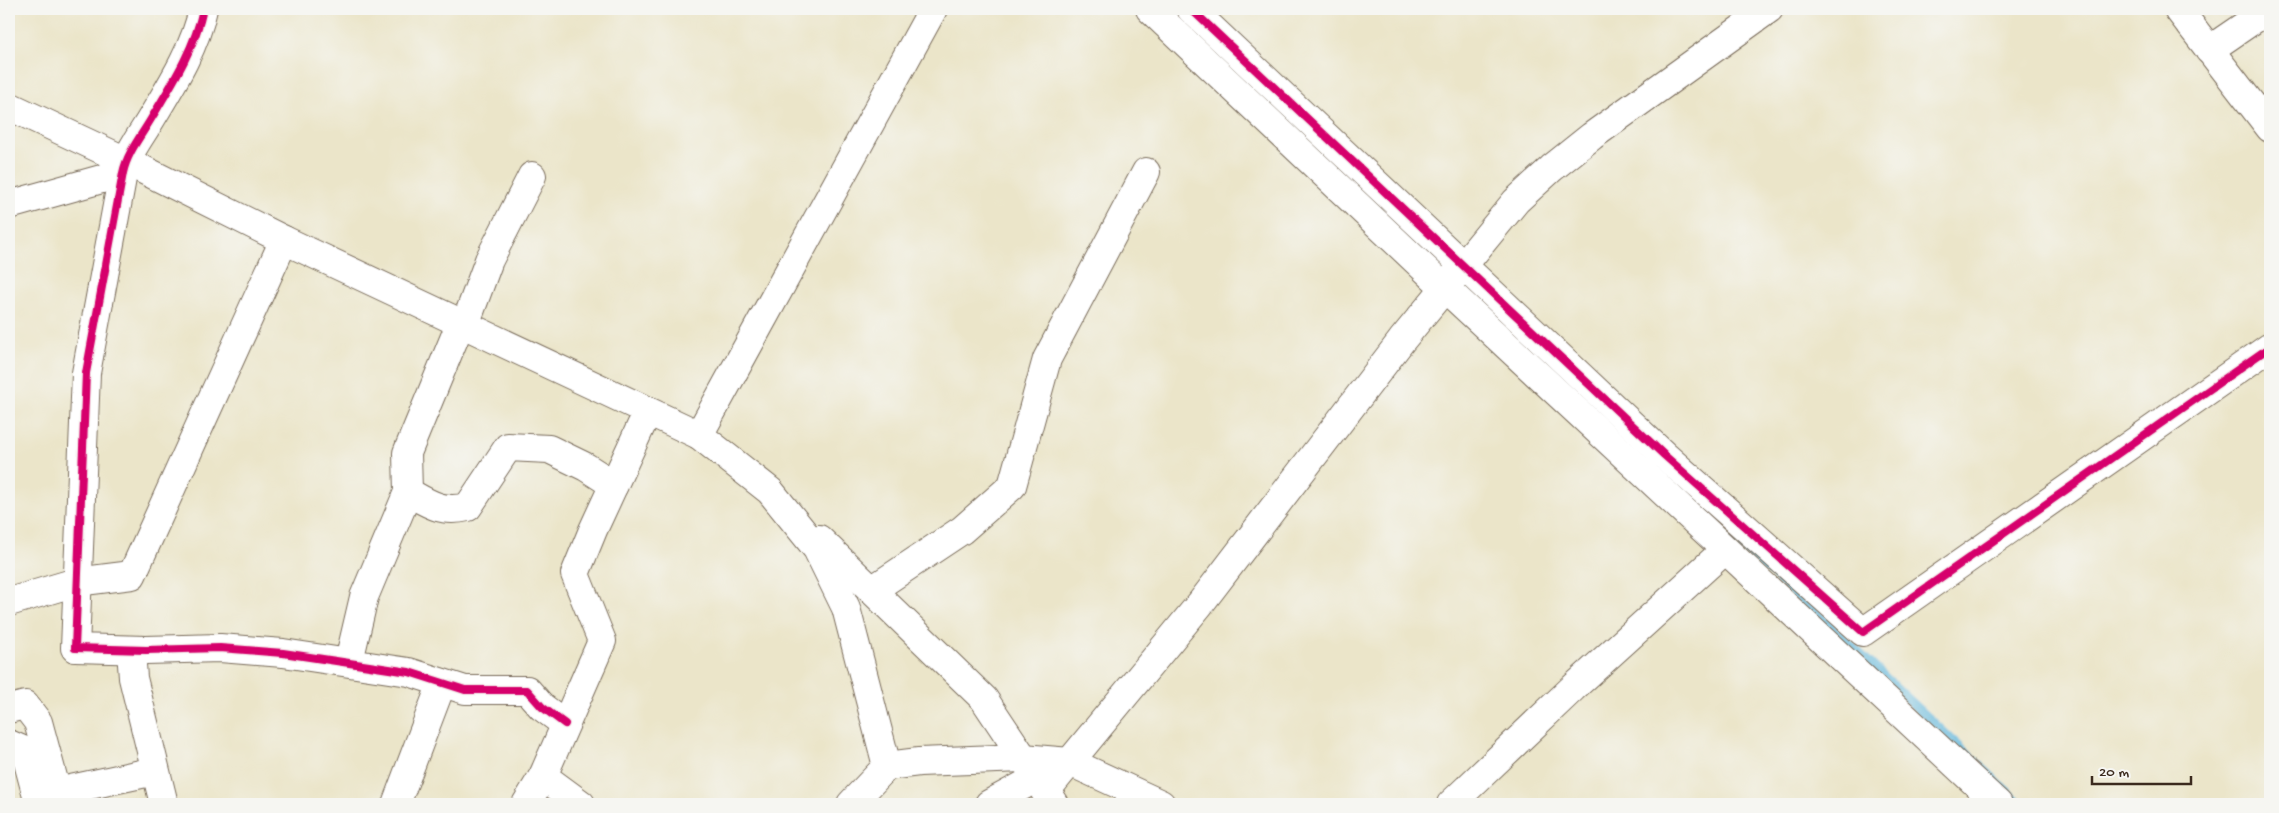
<svg xmlns="http://www.w3.org/2000/svg" width="2279" height="813" viewBox="0 0 2279 813" font-family="'Gochi Hand',sans-serif">
	<style>
		.lines { fill: none; stroke-linecap: round; stroke-linejoin: round }
		.stream { stroke: #5eb6db; stroke-width: 10 }
		.minor-casing { stroke: #796b5a; stroke-width: 30 }
		.major-casing { stroke: #796b5a; stroke-width: 30 }
		.minor { stroke: #fff; stroke-width: 28 }
		.major { stroke: #fff; stroke-width: 28 }
		.cycleway-casing { stroke: #f6f6f2; stroke-width: 11 }
		.cycleway { stroke: #d6006c; stroke-width: 8 }
	</style>
	<rect width="100%" height="100%" fill="#f6f6f2"/>
	<filter id="ink" filterUnits="userSpaceOnUse"><feTurbulence type="fractalNoise" baseFrequency=".02" numOctaves="2"/><feDisplacementMap in="SourceGraphic" scale="10" xChannelSelector="R" yChannelSelector="G"/><feConvolveMatrix kernelMatrix="1 2 1 2 8 2 1 2 1" color-interpolation-filters="sRGB"/></filter>
	<filter id="wash" filterUnits="userSpaceOnUse"><feTurbulence type="fractalNoise" baseFrequency=".0096" numOctaves="4" result="noise"/><feDisplacementMap in="SourceGraphic" scale="20" xChannelSelector="R" yChannelSelector="G"/><feGaussianBlur stdDeviation="1.12" result="paint"/><feColorMatrix in="noise" values="0 0 0 0 0 0 0 0 0 0 0 0 0 0 0 0 0 1.4 0 .05"/><feComposite in="paint" operator="in"/></filter>
	<g filter="url(#wash)">
		<rect width="100%" height="100%" fill="#ebe5c9"/>
		<g class="lines">
			<g class="stream">
				<path d="M1171,9L1190,27"/>
				<path d="M1341,169L1477,299"/>
				<path d="M1733,540L1759,560L2020,804"/>
			</g>
		</g>
	</g>
	<g filter="url(#ink)">
		<g class="lines">
			<defs>
				<g id="minor">
					<path d="M203,9C195,48 172,84 151,119C141,136 127,153 123,173L86,373L75,648L146,650L220,648L283,653L409,672L465,690H527L542,707L565,724"/>
					<path d="M1150,9L1445,288L1998,804"/>
					<path d="M1191,9L1664,455L1863,632L2270,347"/>
					<path d="M2209,50L2269,9"/>
					<path d="M9,106L126,161L284,240L699,435L770,491L817,549L846,608L887,766"/>
					<path d="M9,205L123,173"/>
					<path d="M465,325L489,260L532,176"/>
					<path d="M699,435L933,9"/>
					<path d="M408,492C431,505 442,513 468,507L508,447L549,449L586,467L614,485"/>
					<path d="M819,539L984,699L1054,804"/>
					<path d="M872,590L962,530L1012,486L1047,359L1146,172"/>
					<path d="M9,602L76,582L132,575L284,240"/>
					<path d="M131,650L133,678L164,804"/>
					<path d="M349,661L364,597L408,492L407,453L461,322"/>
					<path d="M9,709L25,705L38,722L57,792L155,771"/>
					<path d="M9,744L25,751L39,804"/>
					<path d="M543,776L581,804"/>
					<path d="M1045,792L1200,604L1402,340L1516,201L1552,168L1592,136L1769,9"/>
					<path d="M396,804L442,683"/>
					<path d="M526,804L543,776L602,641L575,574L593,530L647,413"/>
					<path d="M851,804L887,766L919,762L1023,758L1070,762L1161,804"/>
					<path d="M989,804L1037,778"/>
					<path d="M1451,804L1573,688L1725,550"/>
				</g>
				<path id="major" d="M2178,9L2270,128"/>
			</defs>
			<use href="#minor" class="minor-casing"/>
			<use href="#major" class="major-casing"/>
			<use href="#minor" class="minor"/>
			<use href="#major" class="major"/>
			<defs>
				<g id="cycleway">
					<path d="M203,9C195,48 172,84 151,119C141,136 127,153 123,173L86,373L75,648L146,650L220,648L283,653L409,672L465,690H527L542,707L565,724"/>
					<path d="M1191,9L1664,455L1863,632L2270,347"/>
				</g>
			</defs>
			<use href="#cycleway" class="cycleway-casing"/>
			<use href="#cycleway" class="cycleway"/>
		</g>
	</g>
	<rect width="2279" height="813" fill="none" stroke="#f6f6f2" stroke-width="30"/>
	<path d="M2092 776v8h99v-8" fill="none" stroke="#3b2a1e" stroke-width="2.5"/>
	<text x="2099" y="776" font-size="15" fill="#3b2a1e" stroke="#f6f6f2" stroke-width="4" paint-order="stroke">20 m</text>
</svg>
